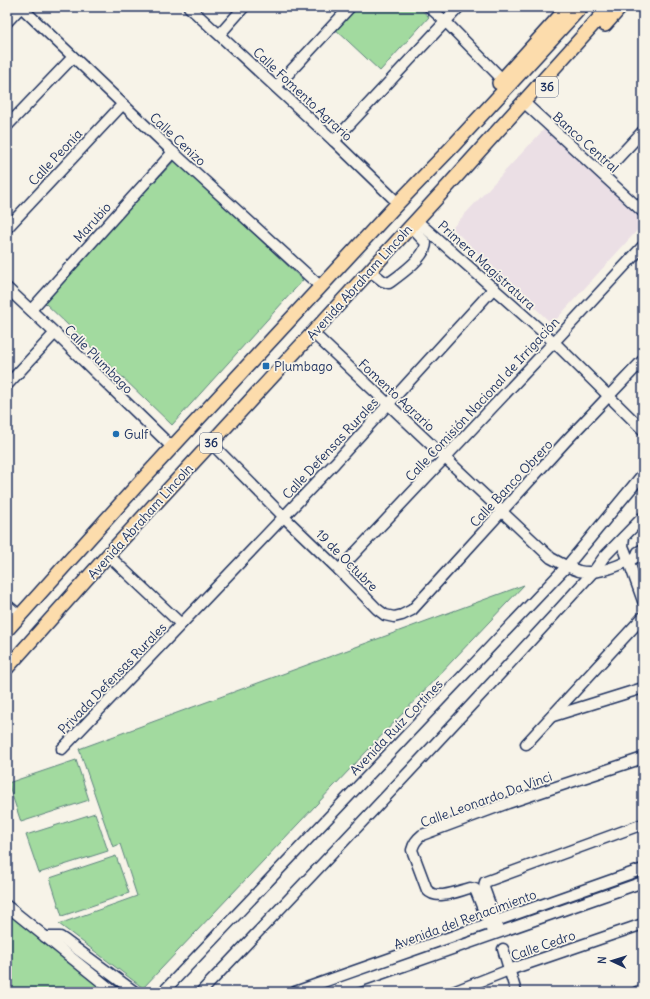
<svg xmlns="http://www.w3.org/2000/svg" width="650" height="999" viewBox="0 0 650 999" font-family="Delius,sans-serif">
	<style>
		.built { fill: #ebdfe5 }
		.green { fill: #a2da9f; stroke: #5e847e }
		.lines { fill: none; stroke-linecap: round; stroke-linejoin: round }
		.minor-casing { stroke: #1b2f5e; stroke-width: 13 }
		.major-casing { stroke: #1b2f5e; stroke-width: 16 }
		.minor { stroke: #f7f3e8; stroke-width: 10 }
		.major { stroke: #fcdcac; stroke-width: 13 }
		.poi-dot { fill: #1f6fb2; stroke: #f7f3e8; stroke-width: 1.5 }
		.labels { text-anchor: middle; stroke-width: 3.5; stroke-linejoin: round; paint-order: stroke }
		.shield { fill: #f7f3e8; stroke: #5d6a87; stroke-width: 1 }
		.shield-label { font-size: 12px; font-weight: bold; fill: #1b2f5e }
		.street-label { font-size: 13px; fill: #1b2f5e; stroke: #f7f3e8 }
		.poi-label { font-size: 13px; fill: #1b2f5e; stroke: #f7f3e8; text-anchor: start }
	</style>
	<rect width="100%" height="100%" fill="#f7f3e8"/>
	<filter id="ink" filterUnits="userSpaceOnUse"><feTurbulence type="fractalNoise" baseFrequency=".025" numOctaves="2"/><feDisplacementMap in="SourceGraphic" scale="8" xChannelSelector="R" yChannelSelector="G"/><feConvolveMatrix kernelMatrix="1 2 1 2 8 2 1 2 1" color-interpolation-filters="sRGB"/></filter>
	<g filter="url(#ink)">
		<path class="built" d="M546,127L643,218V224L552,324L452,228Z"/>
		<g class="green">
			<path d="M353,7H418L429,17L380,71L333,27Z"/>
			<path d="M175,160L303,280L172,425L43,301Z"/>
			<path d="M524,585L143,988L59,924L137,896L120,844L113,847L79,749Z"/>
			<path d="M76,760L89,800L21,822L8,783Z"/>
			<path d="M95,813L108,851L39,873L26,835Z"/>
			<path d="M116,856L129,893L62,916L50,878Z"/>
			<path d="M7,912L105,992H7Z"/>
		</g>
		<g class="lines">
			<defs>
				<g id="minor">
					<path d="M21,7L173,152L321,287"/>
					<path d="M189,7L334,141L398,203"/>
					<path d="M429,7L446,22L502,79"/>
					<path d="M7,22L21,7"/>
					<path d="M220,34L244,7"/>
					<path d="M276,87L350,7"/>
					<path d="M529,107L643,212"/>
					<path d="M7,126L73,57"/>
					<path d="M334,141L459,7"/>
					<path d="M603,174L643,131"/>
					<path d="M416,220L554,342L643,430"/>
					<path d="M7,228L122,105"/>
					<path d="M370,271L383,281L389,283C400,275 426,257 426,243L410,226"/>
					<path d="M7,288L55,333L173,448"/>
					<path d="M31,310L173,152"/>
					<path d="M313,333L551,558C560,563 569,568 579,571C597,575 621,565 636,557"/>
					<path d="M7,385L55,333"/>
					<path d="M211,443L284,517L339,570L377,609L385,615L394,617L402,615L412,610L565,442L643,360"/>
					<path d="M624,537L623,546L625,551L643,601"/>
					<path d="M108,555L181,624"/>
					<path d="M636,557L638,552L643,549"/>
					<path d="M339,570L554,342L643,246"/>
					<path d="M7,605L20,616"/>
					<path d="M553,716L643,688"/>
					<path d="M526,744L643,617"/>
					<path d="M62,749L335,463L494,288"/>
					<path d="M7,906L114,992"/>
					<path d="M498,927L484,888L485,882L643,824"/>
					<path d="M493,934L475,889L470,888C458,891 437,901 427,890L412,850C414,843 416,840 422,835L508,803L643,758"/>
					<path d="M45,937H60L66,941L135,992"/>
					<path d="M503,949L516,992"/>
					<path d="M163,992L567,566L643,474"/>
					<path d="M201,992C333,853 465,714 594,571L604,557L643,517"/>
					<path d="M295,992L643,869"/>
					<path d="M329,992L643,882"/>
					<path d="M453,992L509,970L643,924"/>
					<path d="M637,992L643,990"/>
				</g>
				<g id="major">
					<path d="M605,25L621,7"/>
					<path d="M499,83L568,7"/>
					<path d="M7,630L140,482L398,203L452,147L581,7"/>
					<path d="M7,668L108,555L447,187L609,7"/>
				</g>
			</defs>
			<use href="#minor" class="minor-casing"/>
			<use href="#major" class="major-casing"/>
			<use href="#minor" class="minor"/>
			<use href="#major" class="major"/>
		</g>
	</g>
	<g class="poi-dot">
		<rect x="262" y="362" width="8" height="8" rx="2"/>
		<circle cx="116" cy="434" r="4"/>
	</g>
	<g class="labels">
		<g class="shield">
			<rect x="536" y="77" width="22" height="20" rx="3"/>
			<rect x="200" y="433" width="22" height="20" rx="3"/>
		</g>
		<g class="shield-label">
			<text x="547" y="91">36</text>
			<text x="211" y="447">36</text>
		</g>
		<g class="street-label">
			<text transform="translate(303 94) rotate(43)" y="5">Calle Fomento Agrario</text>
			<text transform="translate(178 139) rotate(43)" y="5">Calle Cenizo</text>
			<text transform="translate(586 142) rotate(42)" y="5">Banco Central</text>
			<text transform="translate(55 157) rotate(-47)" y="5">Calle Peonia</text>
			<text transform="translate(92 222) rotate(-48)" y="5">Marubio</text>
			<text transform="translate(487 265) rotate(42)" y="5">Primera Magistratura</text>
			<text transform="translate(359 282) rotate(-48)" y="5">Avenida Abraham Lincoln</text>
			<text transform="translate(99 359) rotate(45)" y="5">Calle Plumbago</text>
			<text transform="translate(397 395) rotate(43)" y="5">Fomento Agrario</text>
			<text transform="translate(482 399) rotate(-47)" y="5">Calle Comisión Nacional de Irrigación</text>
			<text transform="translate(330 448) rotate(-47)" y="5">Calle Defensas Rurales</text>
			<text transform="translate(511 483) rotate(-47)" y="5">Calle Banco Obrero</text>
			<text transform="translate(140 521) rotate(-48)" y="5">Avenida Abraham Lincoln</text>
			<text transform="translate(347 560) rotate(45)" y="5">19 de Octubre</text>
			<text transform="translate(112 678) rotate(-46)" y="5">Privada Defensas Rurales</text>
			<text transform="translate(396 727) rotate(-46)" y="5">Avenida Ruíz Cortines</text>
			<text transform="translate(486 799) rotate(-20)" y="5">Calle Leonardo Da Vinci</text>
			<text transform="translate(465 919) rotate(-20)" y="5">Avenida del Renacimiento</text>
			<text transform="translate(543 945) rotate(-19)" y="5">Calle Cedro</text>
		</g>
		<g class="poi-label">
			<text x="274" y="371">Plumbago</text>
			<text x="124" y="439">Gulf</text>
		</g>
	</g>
	<rect width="650" height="999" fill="none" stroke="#f7f3e8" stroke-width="24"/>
	<rect x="12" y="12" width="626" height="975" fill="none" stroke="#1b2f5e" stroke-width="1.5" filter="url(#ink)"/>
	<g transform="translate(612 961) rotate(274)" stroke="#f7f3e8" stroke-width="3" paint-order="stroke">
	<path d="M0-3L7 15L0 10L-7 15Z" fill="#1b2f5e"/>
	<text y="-6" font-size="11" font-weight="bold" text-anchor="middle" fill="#1b2f5e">N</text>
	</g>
</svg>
